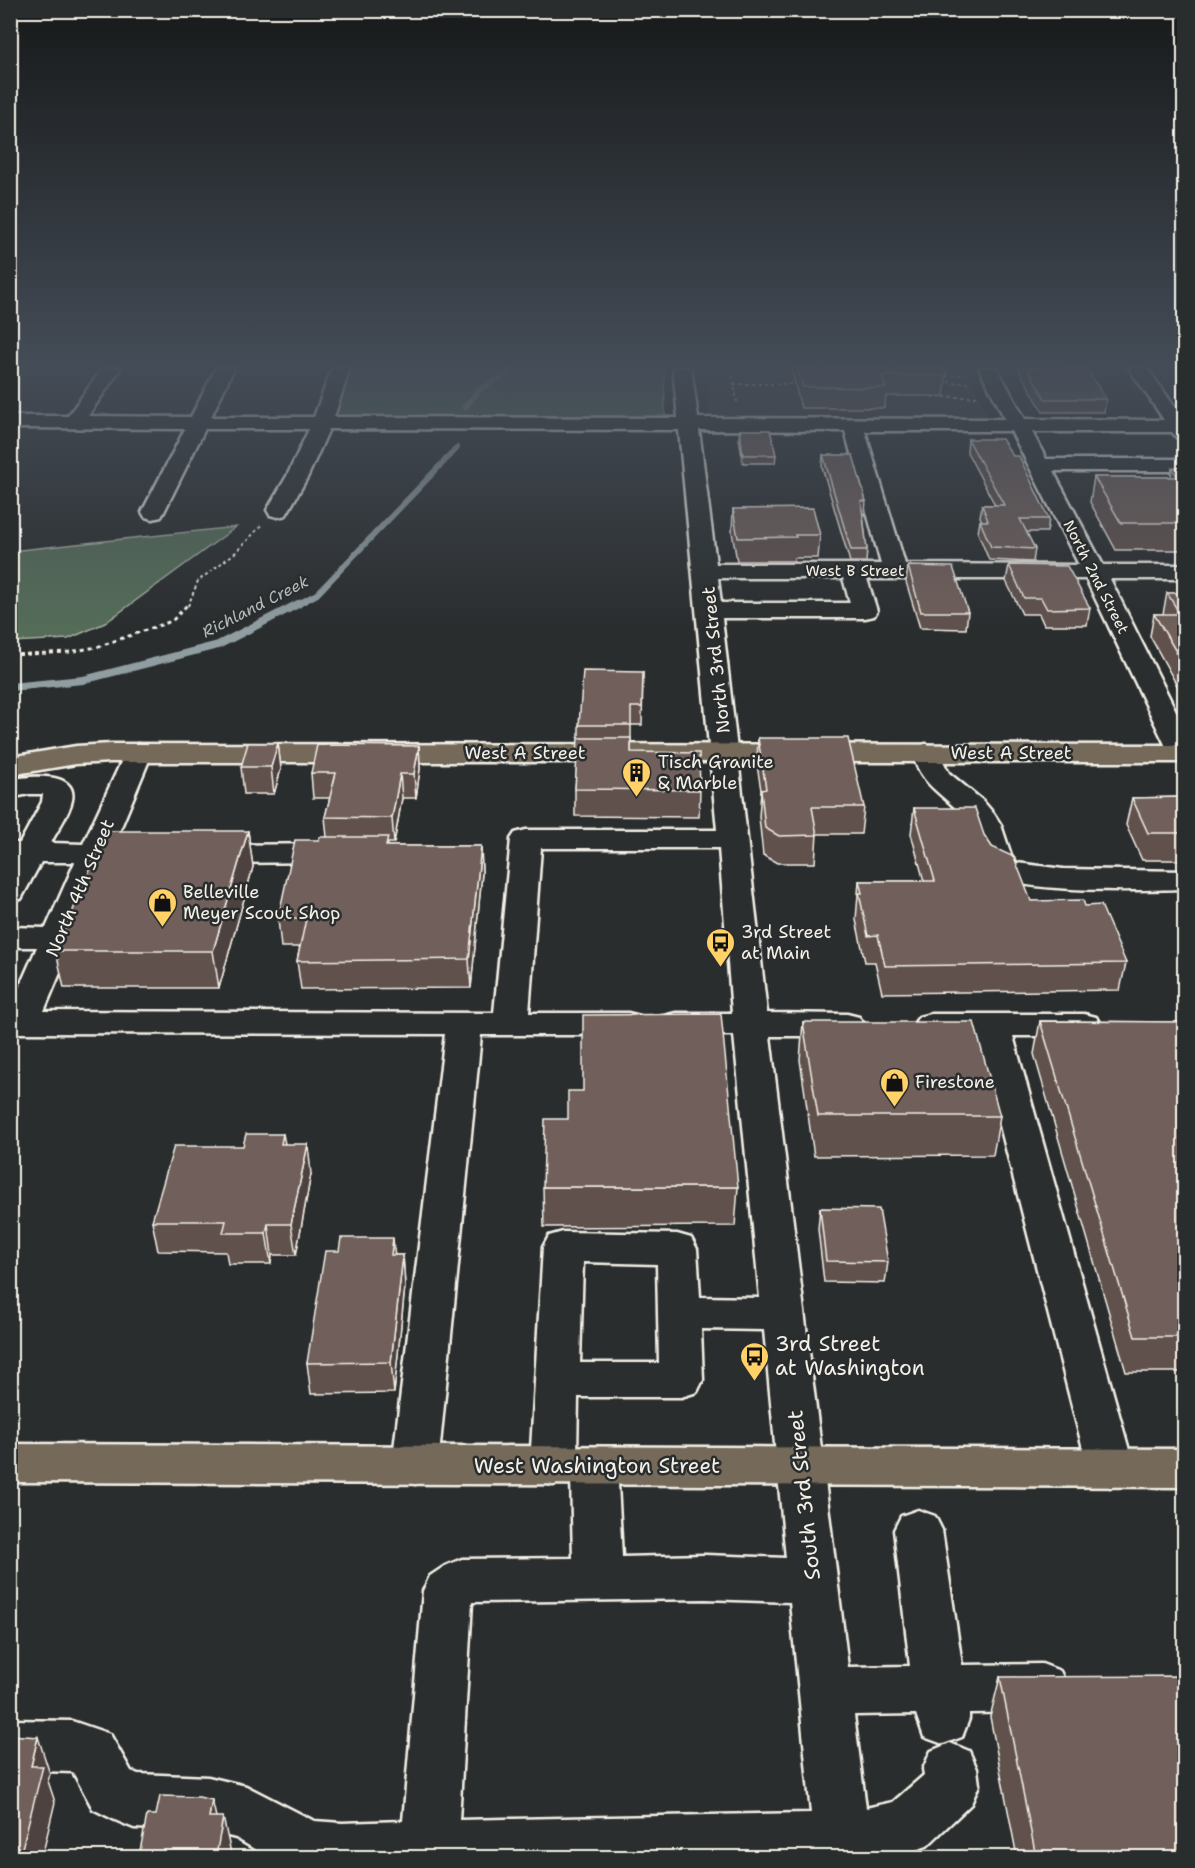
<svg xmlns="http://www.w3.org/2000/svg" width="1195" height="1868" viewBox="0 0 1195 1868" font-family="'Shantell Sans',sans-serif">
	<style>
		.built { fill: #3f3c3b }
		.green { fill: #556c59; stroke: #a4aea0; stroke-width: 1.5 }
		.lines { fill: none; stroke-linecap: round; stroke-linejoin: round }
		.stream-far1 { stroke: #909ea2; stroke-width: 6 }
		.stream { stroke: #909ea2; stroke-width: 8 }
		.minor-casing { stroke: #f4f1e8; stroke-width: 5 }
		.major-casing { stroke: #f4f1e8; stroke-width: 5 }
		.path-far1 { stroke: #f4f1e8; stroke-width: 2; stroke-dasharray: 3 3; stroke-linecap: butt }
		.path { stroke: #f4f1e8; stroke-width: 3; stroke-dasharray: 4 4; stroke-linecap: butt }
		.minor { fill: #2a2d2e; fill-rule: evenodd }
		.major { fill: #746a5a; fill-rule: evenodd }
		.wall { fill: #60514d; stroke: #f4f1e8; stroke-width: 1.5 }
		.shaded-wall { fill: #4e423f; stroke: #f4f1e8; stroke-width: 1.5 }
		.building { fill: #705e5a; stroke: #f4f1e8; stroke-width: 1.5 }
		.labels { text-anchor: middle; stroke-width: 5; stroke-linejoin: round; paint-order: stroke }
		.far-street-label { font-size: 15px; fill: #f4f1e8; stroke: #2a2d2e }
		.far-water-label { font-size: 16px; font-style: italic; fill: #b2bab9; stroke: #2a2d2e }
		.street-label { font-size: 18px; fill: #f4f1e8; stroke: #2a2d2e }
		.poi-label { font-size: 18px; fill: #f4f1e8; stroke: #2a2d2e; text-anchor: start }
		.near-poi-label { font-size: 21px; fill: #f4f1e8; stroke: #2a2d2e; text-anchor: start }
		.near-street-label { font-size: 21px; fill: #f4f1e8; stroke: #2a2d2e }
	</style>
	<rect width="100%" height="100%" fill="#2a2d2e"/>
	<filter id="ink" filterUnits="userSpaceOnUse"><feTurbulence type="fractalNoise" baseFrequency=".0167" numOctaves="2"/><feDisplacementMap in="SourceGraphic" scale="12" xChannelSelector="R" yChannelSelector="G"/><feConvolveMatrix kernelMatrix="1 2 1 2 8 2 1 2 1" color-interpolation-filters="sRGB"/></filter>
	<g filter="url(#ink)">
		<path class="built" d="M705,368H966L988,415L984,418H714L709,416Z"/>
		<g class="green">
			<path d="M345,368H664L665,418L335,415Z"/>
			<path d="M236,527L105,623L68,639L11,642V551Z"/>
		</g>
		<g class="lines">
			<g class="stream-far1">
				<path d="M465,407L479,390L516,368"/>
				<path d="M295,606L317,594L457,448"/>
			</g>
			<path class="stream" d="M10,687L83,680L218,645L298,604"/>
			<defs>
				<g id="minor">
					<path d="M103,368H121L88,416L191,417L216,368H234L211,417H314L332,368H350L334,417L678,418L673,368H691L698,418L1005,419L979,368H997L1025,419L1164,420L1129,368H1147L1184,420V440L1177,438L1172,432H1032L1046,459H1184V471H1053L1103,565H1184V579H1110L1184,727V763L1174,761L1170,755L1086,579H867L877,611L874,616L865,618H722L767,1013L847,1014L859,1017L865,1025L859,1033L847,1036H770L848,1667L910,1666L894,1530L901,1516L918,1510L935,1516L942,1530L962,1665L1042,1664L1060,1671L1068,1688L1060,1705L1042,1712L969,1713V1719L962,1737L943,1744L924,1737L916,1714L854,1715L866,1808L893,1802L924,1775L923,1769L931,1751L950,1743L969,1751L977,1769L979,1785L971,1804L927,1846L892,1858H270L236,1838L208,1831L134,1828L115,1820L93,1809L73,1772L10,1770V1720L72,1721L110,1734L131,1771L138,1774L208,1777L246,1786L314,1821L342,1823L403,1821L423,1591L430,1576L445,1566L462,1559L573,1558L571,1476L569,1480L553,1485L537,1480L530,1466L543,1247L549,1236L563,1232L677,1234L691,1238L697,1249L700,1297L760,1298L734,1035H676L664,1032L658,1024L664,1016L676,1013H732L719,848H541L529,1013H628L640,1016L646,1024L640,1032L628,1035H481L438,1465L431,1479L415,1484L399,1479L392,1465L445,1034L10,1033V1008L37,947H10V927L46,928L75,862H41L21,899L10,901V843H20L42,802L43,794H29L10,798V780C27,776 78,770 72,800C69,815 57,830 51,843L83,844L128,747L138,744L148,747L152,753L114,844L142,845L153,847L157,854L153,861L142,863H106L44,1011L494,1013L511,839L515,833L526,830H717L679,430L329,429L308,476L289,510L286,515L278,517L270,515L267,510L287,476L309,429H205L164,512L161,517L153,519L145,517L142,512L185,429L10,428V416H68ZM699,430L845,431L881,564H716ZM865,431H1011L1079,565L905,564ZM718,578H843L850,603H721ZM583,1262L657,1264L659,1363H580ZM701,1329L764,1330L786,1558L705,1555L622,1557L617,1466L610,1452L594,1447L577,1455L578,1397H681L697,1392L703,1380ZM705,1599L790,1602L811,1813L459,1820L472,1602Z"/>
					<path d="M926,744L936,747L949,773L983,801L994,814L1001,825L1011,855L1017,863L1063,869L1184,871V889C1151,890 1010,895 990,872C976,857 979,834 966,819C945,794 922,788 912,753L916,747Z"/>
					<path d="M337,844L348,846L352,853L348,860L337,862L208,863L197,861L193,854L197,847L208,845Z"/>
					<path d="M931,1014H1084L1096,1017L1102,1025L1096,1033L1084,1036H1013L1134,1468L1127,1482L1111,1487L1095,1482L1088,1468L977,1036H931L919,1033L913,1025L919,1017Z"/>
				</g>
				<g id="major">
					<path d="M111,744L1184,745V762H111L76,764L10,775V757L76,746Z"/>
					<path d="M10,1444L1184,1449V1487L10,1482Z"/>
				</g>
			</defs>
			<use href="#minor" class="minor-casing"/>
			<use href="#major" class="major-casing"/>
			<g class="path-far1">
				<path d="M732,370L737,402"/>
				<path d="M946,375H965"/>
				<path d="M947,375L950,383H970"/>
				<path d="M734,384H795"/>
				<path d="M932,397H977"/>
				<path d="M188,606L198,581L236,552L261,526"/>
			</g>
			<path class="path" d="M10,655L69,652L97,647L172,621L188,604"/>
			<use href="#minor" class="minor"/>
			<use href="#major" class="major"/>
		</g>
		<g class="wall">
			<path d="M791,368H947V369L944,396H886L884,408H801Z"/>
			<path d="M1018,368H1086L1106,399L1104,412H1043Z"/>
			<path d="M740,430L776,455L775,463H743L739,438Z"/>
			<path d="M968,439L1049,519L1047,532H1026L1035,549L1033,562L989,560L978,533L980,521H982L980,517L982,505H995L967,452Z"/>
			<path d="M823,455L866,501L865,513H863L867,550L866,562H850L822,467Z"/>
			<path d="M1172,468H1185V550H1116L1090,502L1094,477H1171Z"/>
			<path d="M733,509L820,535L818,558H794V561H737L732,532Z"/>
			<path d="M1009,565L1090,608L1087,625H1044L1039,614H1022L1006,581Z"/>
			<path d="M908,566L968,612L966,629L920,628L906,582Z"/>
			<path d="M1167,593H1185V689H1179L1150,636L1154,614H1163Z"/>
			<path d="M643,672L642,725H631V752L700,790L699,817L575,816V789L579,738V725Z"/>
			<path d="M758,738L864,807L861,834H817L815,863H777L763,855L759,817L761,790L757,765Z"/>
			<path d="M278,743L281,769L274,794H244L241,767Z"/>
			<path d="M419,746L420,769L416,798H402L394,843H388V846H481L482,873L471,988L301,989L297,961L300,947H281L278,919L319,840L327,837L325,817L330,798H313L311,773Z"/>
			<path d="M1185,797V860H1142L1126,825L1132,798Z"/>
			<path d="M914,808L984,835L992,847L1031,901L1085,906L1126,963L1120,990L882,993L875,962H865L856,920L859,881H924L911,834Z"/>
			<path d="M248,831L253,867L219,988H64L56,951Z"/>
			<path d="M1040,1021L1185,1022V1372H1126L1034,1054Z"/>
			<path d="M803,1022L1000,1116L993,1155L814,1156L800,1060Z"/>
			<path d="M283,1134L285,1144L311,1174L296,1255H272L271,1264H228L226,1252L158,1251L152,1221L243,1146Z"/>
			<path d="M543,1187H738L735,1226L544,1227Z"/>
			<path d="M820,1208L888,1262L885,1283L824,1282L818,1229Z"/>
			<path d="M395,1255H403L405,1286L394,1393L311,1394L307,1363Z"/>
			<path d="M1000,1677L1185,1857H1017L990,1717Z"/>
		</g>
		<g class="shaded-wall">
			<path d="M278,743L281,769L274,794L271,767Z"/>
			<path d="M419,746L420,769L416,798L414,774Z"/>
			<path d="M400,774L402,798L394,843L392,818Z"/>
			<path d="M248,831L253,867L219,988L213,951Z"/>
			<path d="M481,846L482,873L471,988L469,959Z"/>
			<path d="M308,1144L311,1174L296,1255L291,1224Z"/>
			<path d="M268,1224L272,1255L271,1264L266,1233Z"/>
			<path d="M393,1238L396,1268L391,1255Z"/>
			<path d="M403,1255L405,1286L394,1393L391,1362Z"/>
			<path d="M38,1737L50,1774L48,1781L55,1802L42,1857H20L31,1766Z"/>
			<path d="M212,1800L220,1834L223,1817L231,1853L230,1857H217L209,1817Z"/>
		</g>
		<g class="building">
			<path d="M797,368H947V369H943L947,376H882L886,388L803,387Z"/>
			<path d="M1027,368H1086L1106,399H1045Z"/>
			<path d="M740,430H770L776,455H743Z"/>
			<path d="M968,439H1002L1013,456H1019L1049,519H1020L1035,549L991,547L980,521H988L982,505H1004Z"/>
			<path d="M823,455H853L866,501H861L867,550H851Z"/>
			<path d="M1172,468H1185V523H1121L1094,477H1178Z"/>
			<path d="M813,508L820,535H795L796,537L738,538L733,509Z"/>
			<path d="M1009,565L1067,566L1090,608L1047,609L1041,598H1024Z"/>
			<path d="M908,566L953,567L968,612H921Z"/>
			<path d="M1167,593H1185V667L1154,614H1180Z"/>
			<path d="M583,671L643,672L642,707H631V725H579Z"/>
			<path d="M578,738H631V752L699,753L700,790L575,789Z"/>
			<path d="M758,738H848L864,807H812L817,835L779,836L765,828L761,790L766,789Z"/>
			<path d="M248,743H278L271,767H241Z"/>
			<path d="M317,745L419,746L414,774H400L392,818L325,817L336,773H311Z"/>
			<path d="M1185,797V833H1148L1132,798Z"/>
			<path d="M914,808H975L984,835L992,847L1014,857L1031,901L1083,900L1085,906L1101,905L1126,963L885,966L878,935L868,936L859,893H862L859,881H935Z"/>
			<path d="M106,831H248L213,951H56Z"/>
			<path d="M319,837H388L386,846H481L469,959L297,961L306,919H278L295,840H319Z"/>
			<path d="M721,1014L738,1187H543L545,1119H568V1091H583V1015Z"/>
			<path d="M1040,1021L1185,1022V1337H1135Z"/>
			<path d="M803,1022H974L1000,1116H818Z"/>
			<path d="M246,1134H283L281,1144H308L291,1224H268L266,1233H223L226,1221H152L174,1146H243Z"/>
			<path d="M820,1208L879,1209L888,1262L826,1261Z"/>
			<path d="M341,1238H393L391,1255H403L391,1362L307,1363L325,1251H339Z"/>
			<path d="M1185,1676V1857H1036L1000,1677Z"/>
			<path d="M10,1735L38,1737L31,1766H43L20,1856H139L147,1815H156L160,1796L199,1797L212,1800L209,1817H223L216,1856H315V1857H10Z"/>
		</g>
	</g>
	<linearGradient id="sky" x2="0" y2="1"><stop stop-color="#171919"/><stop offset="0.58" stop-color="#444c57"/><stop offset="1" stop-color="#444c57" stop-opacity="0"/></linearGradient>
	<rect width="1195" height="630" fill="url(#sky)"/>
	<defs>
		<symbol id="building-pin" viewBox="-11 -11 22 30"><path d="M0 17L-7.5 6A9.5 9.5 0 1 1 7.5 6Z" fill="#ffd166" stroke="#2a2d2e"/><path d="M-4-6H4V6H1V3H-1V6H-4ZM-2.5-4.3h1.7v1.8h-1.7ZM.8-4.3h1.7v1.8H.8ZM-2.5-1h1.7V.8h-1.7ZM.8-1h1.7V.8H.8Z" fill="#111"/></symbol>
		<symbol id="shop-pin" viewBox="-11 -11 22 30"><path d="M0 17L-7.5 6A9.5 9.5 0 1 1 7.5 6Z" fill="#ffd166" stroke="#2a2d2e"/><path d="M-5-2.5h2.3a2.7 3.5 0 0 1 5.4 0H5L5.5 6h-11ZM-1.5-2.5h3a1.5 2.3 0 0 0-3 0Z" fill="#111"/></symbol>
		<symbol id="bus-pin" viewBox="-11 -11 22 30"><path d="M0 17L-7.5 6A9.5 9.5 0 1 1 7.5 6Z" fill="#ffd166" stroke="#2a2d2e"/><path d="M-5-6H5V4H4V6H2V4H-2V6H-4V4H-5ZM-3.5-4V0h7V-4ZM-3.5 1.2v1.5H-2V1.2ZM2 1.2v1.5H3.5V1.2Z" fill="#111"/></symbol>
	</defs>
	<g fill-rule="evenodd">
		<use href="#building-pin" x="620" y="756" width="33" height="45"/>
		<use href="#shop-pin" x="146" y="886" width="33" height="45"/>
		<use href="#bus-pin" x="704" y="926" width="33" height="45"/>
		<use href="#shop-pin" x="878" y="1066" width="33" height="45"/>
		<use href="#bus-pin" x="738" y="1340" width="33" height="45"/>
	</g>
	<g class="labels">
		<g class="far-street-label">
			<text x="855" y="576">West B Street</text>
			<text transform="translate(1096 577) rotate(63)" y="5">North 2nd Street</text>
		</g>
		<g class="far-water-label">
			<text transform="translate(255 606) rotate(-27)" y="6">Richland Creek</text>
		</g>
		<g class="street-label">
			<text transform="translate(716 660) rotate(-96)" y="6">North 3rd Street</text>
			<text x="525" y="759">West A Street</text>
			<text x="1011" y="759">West A Street</text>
			<text transform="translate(80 888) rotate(-67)" y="6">North 4th Street</text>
		</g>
		<g class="poi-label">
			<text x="658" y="768">Tisch Granite<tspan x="658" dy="21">&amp; Marble</tspan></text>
			<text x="183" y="898">Belleville<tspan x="183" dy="21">Meyer Scout Shop</tspan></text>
			<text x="741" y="938">3rd Street<tspan x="741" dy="21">at Main</tspan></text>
			<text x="915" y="1088">Firestone</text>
		</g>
		<g class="near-poi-label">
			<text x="775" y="1351">3rd Street<tspan x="775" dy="24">at Washington</tspan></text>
		</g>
		<g class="near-street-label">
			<text x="597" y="1473">West Washington Street</text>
			<text transform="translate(804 1495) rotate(-96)" y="7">South 3rd Street</text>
		</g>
	</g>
	<rect width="1195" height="1868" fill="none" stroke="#2a2d2e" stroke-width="36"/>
	<rect x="18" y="18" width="1159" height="1832" fill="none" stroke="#f4f1e8" stroke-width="2" filter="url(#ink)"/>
</svg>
